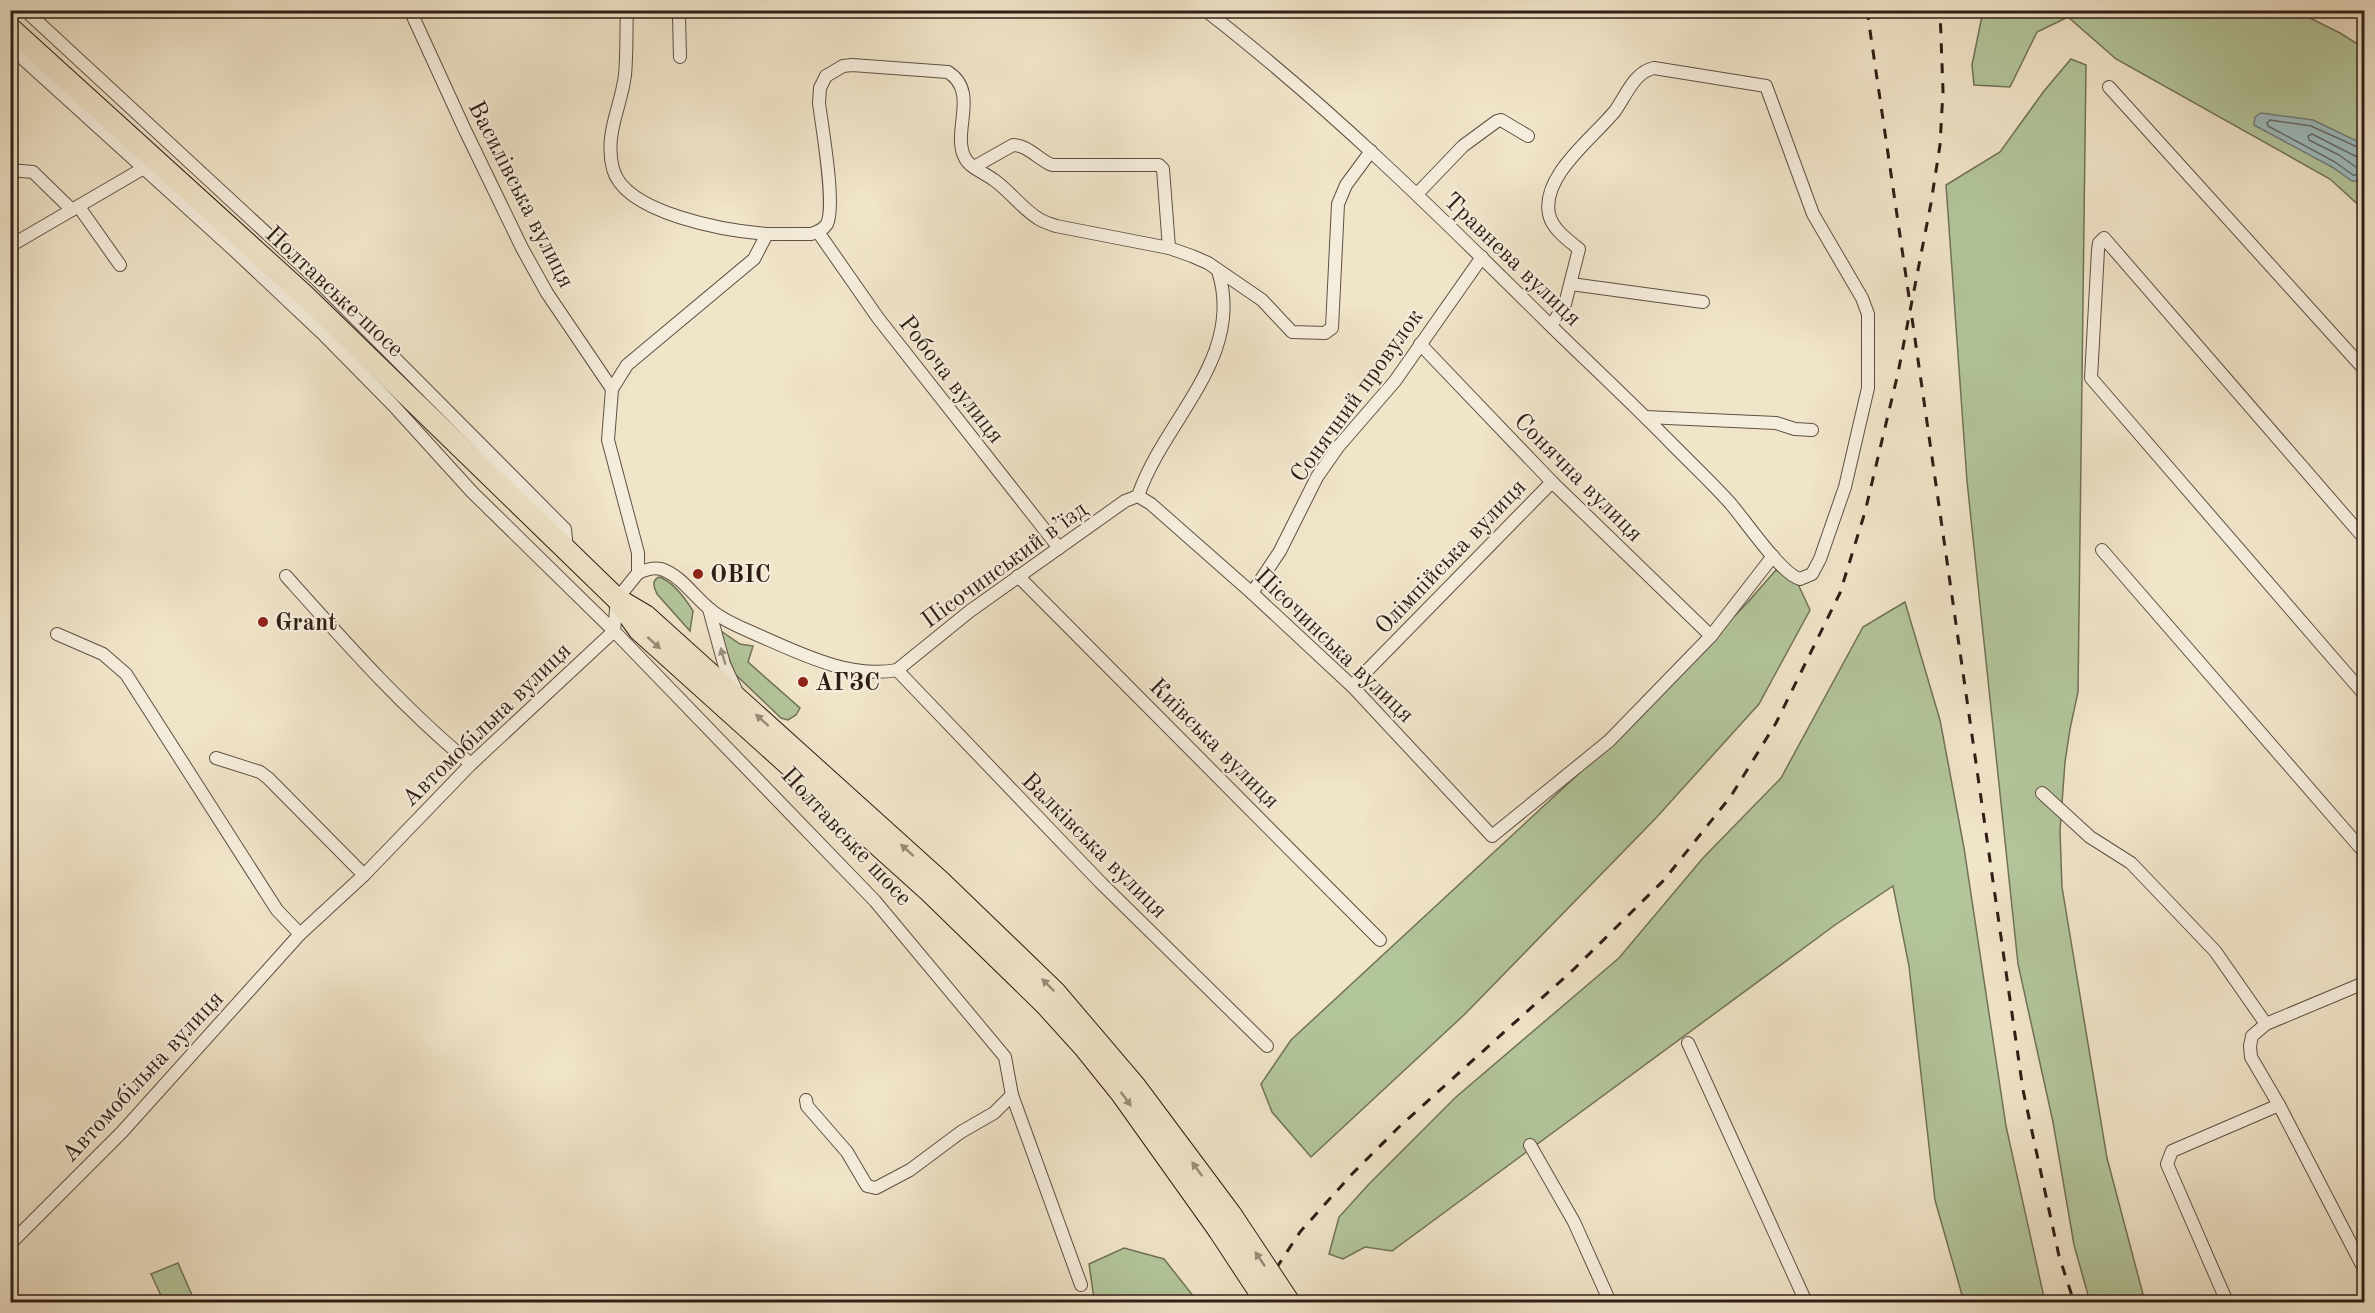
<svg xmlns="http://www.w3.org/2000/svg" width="2375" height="1313" viewBox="0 0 2375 1313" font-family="'Old Standard TT',serif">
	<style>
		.green { fill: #b3c59b; stroke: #717258; stroke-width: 1.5 }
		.water { fill: #9dbcbf; stroke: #717d7b; stroke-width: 1.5 }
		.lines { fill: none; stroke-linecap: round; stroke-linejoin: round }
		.shore { stroke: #666d6a; stroke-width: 1.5 }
		.street-casing { stroke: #5f5043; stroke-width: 14 }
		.highway-casing { stroke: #2f1e16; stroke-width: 23 }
		.street { stroke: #f5eddc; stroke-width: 12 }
		.highway { stroke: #f0e4c9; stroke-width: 21 }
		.rail { stroke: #2f1e16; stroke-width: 3; stroke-dasharray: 10 10; stroke-linecap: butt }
		.highway-bridge-casing { stroke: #2f1e16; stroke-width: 23; stroke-linecap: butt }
		.highway-bridge { stroke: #f0e4c9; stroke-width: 21 }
		.oneway { fill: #998b78 }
		.oneway2 { fill: #9c9083 }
		.poi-dot { fill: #8f2418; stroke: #f5eddc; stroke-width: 2 }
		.labels { text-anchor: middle; stroke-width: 4.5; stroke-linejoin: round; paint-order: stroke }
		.street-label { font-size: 24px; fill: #2f1e16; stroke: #f5eddc }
		.poi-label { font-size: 24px; font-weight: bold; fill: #2f1e16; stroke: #f5eddc; text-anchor: start }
	</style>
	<rect width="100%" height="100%" fill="#f0e4c9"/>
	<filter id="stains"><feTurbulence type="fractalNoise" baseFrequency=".00333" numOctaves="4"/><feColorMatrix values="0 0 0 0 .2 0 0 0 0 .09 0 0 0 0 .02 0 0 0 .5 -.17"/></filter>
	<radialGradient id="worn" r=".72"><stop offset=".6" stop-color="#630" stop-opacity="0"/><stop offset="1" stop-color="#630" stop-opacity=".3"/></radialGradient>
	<g class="green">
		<path d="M1983,11H2296L2340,33L2364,48V210L2330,179L2116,59L2068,17L2037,32L2010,87L1974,85L1972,65Z"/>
		<path d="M2071,59L2086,65L2078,692L2070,729L2065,762L2060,831L2062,887L2107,1158L2145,1302H2090L2074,1245L2053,1122L2018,964L1967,481L1946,185L2000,152L2044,91Z"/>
		<path d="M1776,570L1797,582L1810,610L1759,704L1655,819L1465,1014L1311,1157L1272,1112L1261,1084L1291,1040L1614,741L1748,602Z"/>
		<path d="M659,577C674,582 685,598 693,611L690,631L657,594C654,587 651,581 659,577Z"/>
		<path d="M1905,602L1940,720L1964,848L2006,1126L2045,1302H1964L1935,1200L1909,966L1893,886L1835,925L1392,1251L1365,1247L1343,1259L1329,1254L1339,1217L1368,1185L1456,1097L1619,958L1703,858L1781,778L1863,627Z"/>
		<path d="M721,631L740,644L753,646L748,662L800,708L796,715L788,720L781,718L735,674L720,636Z"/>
		<path d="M1124,1248L1164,1259L1198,1302H1090L1094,1299L1089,1264Z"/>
		<path d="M178,1263L195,1302H164L151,1274Z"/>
	</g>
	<path class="water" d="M2261,113L2313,120L2361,143L2364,146V181H2352L2332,167L2254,125L2255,117Z"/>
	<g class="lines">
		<g class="shore">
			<path d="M2364,150L2311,126L2270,120L2267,123L2268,126L2335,162L2353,175H2364"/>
			<path d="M2364,158L2357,157L2312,134L2308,136L2309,140L2339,155L2356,167H2364"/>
		</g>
		<defs>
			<g id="street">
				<path d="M25,10L315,278L565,529L567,550"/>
				<path d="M410,10L464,128L522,248L547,293L612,389"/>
				<path d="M627,10C626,32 627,54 625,75C621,108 604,134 613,169C625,214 728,231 767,234"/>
				<path d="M676,10L679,17L680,57"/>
				<path d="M1205,10C1329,106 1439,215 1550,325C1591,365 1633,404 1673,445C1692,464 1712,483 1730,503C1745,520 1781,574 1800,579L1812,574L1820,559L1845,487L1868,388V314L1862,298L1813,214L1766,86L1654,68C1634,72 1626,96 1615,111C1594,137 1541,176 1549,214C1552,229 1568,240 1579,249L1565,304L1551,326"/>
				<path d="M10,47L235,251L325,336L393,405L472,492L614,631L875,901L1005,1057L1012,1095L1081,1285"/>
				<path d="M2109,87L2364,369"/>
				<path d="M974,167L1013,145C1028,145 1039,160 1052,165H1159L1163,169L1169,248"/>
				<path d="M10,170L33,172L72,210"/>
				<path d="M1417,194L1463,146L1497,121L1501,120L1528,136"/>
				<path d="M79,207L120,265"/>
				<path d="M818,232L878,318L1059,548"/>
				<path d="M10,246L149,165"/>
				<path d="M1571,284L1703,302"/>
				<path d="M1420,344L1552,482L1711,636"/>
				<path d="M1646,417L1776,423L1795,429L1812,430"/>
				<path d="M1138,496L1151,504L1252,593L1352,686L1492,836L1609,741L1711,636L1773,556"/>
				<path d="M1138,496C1163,421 1246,357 1218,271"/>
				<path d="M2364,538L2104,238L2099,243L2098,250L2091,378L2364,694"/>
				<path d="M2102,550L2364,852"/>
				<path d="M638,573C645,570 654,567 661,569C682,576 694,597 711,610C725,622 743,628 760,636C801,654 851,679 897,670L970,611L1125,501L1138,496"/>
				<path d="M286,576C345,642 403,708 471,764"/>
				<path d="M1018,576L1380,940"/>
				<path d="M1252,593L1280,551L1317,477L1338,447L1395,381L1482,257"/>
				<path d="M709,609L724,664L736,690"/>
				<path d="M614,631L617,599L638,573V553L608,440L612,389L627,365L754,259L767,234H811C818,232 823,230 827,224C836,205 822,127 819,103L820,88L826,76L843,66L852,65L948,72C980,92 951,132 965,158C970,168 985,173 994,180C1010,191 1022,209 1039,219C1044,222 1050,224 1056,226L1169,248L1192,256L1208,263L1262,300L1292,332L1325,333L1332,328L1338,204L1346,185L1371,151"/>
				<path d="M57,634L103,654L126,674L277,910L300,934"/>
				<path d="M897,670L1100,882L1267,1046"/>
				<path d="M1352,686L1552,482"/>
				<path d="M216,758L260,772L268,778L364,875"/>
				<path d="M2042,793L2090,837L2131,863L2215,951L2266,1024"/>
				<path d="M2364,983L2266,1024L2252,1036L2250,1046L2251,1057L2279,1105L2364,1269"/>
				<path d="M1688,1043L1806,1302"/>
				<path d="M806,1100L807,1106L847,1152L867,1186L876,1188L910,1170L961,1132L994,1113L1012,1095"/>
				<path d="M1530,1145L1574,1222L1610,1302"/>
				<path d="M10,1244L122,1132L300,934L364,875L471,764L614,631"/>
				<path d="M2227,1302L2167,1164L2172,1151L2279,1105"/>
			</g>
			<g id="highway">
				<path d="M10,28L304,295L617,599L639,630L930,892L1045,1004L1084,1047L1121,1093L1218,1229"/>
				<path d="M624,603L646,616L940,881L1055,992L1135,1086L1232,1216"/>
			</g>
		</defs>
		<use href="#street" class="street-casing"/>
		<use href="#highway" class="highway-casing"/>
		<use href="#street" class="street"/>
		<use href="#highway" class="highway"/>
		<g class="rail">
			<path d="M1867,10L1909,297"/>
			<path d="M1912,318L2023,1090L2059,1256L2074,1302"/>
			<path d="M1254,1302L1300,1232L1352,1174L1399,1127L1574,969L1664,880L1731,796L1776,723L1840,593L1865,512L1898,373L1931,203L1940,145L1943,91L1940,10"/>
		</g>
		<defs>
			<g id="highway-bridge">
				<path d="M1232,1216L1289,1302"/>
				<path d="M1218,1229L1266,1302"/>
			</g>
		</defs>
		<use href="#highway-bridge" class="highway-bridge-casing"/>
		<use href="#highway-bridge" class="highway-bridge"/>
	</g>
	<defs><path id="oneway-solid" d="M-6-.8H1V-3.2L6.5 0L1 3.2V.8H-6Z" transform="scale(1.5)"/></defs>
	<g class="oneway">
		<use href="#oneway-solid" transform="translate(654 643) rotate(42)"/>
		<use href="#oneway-solid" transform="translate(762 720) rotate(-138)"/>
		<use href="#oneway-solid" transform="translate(907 850) rotate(-138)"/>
		<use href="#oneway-solid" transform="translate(1048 985) rotate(-135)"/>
		<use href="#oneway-solid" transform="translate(1126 1099) rotate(54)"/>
		<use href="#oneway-solid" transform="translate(1197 1169) rotate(-126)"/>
		<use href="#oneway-solid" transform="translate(1260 1259) rotate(-124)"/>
	</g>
	<use class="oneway2" href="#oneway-solid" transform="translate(723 656) rotate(-106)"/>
	<g class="poi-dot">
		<circle cx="698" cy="574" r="6"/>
		<circle cx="263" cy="622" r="6"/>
		<circle cx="803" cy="682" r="6"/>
	</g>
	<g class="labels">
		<g class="street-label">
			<text transform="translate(522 194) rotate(63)" y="8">Василівська вулиця</text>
			<text transform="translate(1513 259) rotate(44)" y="8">Травнева вулиця</text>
			<text transform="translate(335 291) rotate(43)" y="8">Полтавське шосе</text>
			<text transform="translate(952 379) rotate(52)" y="8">Робоча вулиця</text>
			<text transform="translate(1356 395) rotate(-54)" y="8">Сонячний провулок</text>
			<text transform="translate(1579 477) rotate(45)" y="8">Сонячна вулиця</text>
			<text transform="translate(1450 556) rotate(-46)" y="8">Олімпійська вулиця</text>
			<text transform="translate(1004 564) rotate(-36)" y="8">Пісочинський в’їзд</text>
			<text transform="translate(1335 645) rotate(44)" y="8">Пісочинська вулиця</text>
			<text transform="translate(486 724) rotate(-44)" y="8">Автомобільна вулиця</text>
			<text transform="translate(1215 743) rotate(45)" y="8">Київська вулиця</text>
			<text transform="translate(847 836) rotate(47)" y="8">Полтавське шосе</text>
			<text transform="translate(1095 845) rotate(45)" y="8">Валківська вулиця</text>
			<text transform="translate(142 1076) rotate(-47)" y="8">Автомобільна вулиця</text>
		</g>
		<g class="poi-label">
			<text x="710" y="582">ОВІС</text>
			<text x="275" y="630">Grant</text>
			<text x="815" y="690">АГЗС</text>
		</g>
	</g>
	<rect width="2375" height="1313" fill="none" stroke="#f0e4c9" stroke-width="36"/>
	<rect x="12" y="12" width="2351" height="1289" fill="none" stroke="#2f1e16" stroke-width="3"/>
	<rect x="18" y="18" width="2339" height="1277" fill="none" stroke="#2f1e16" stroke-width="1.5"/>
	<rect width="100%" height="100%" filter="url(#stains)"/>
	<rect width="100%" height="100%" fill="url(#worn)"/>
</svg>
